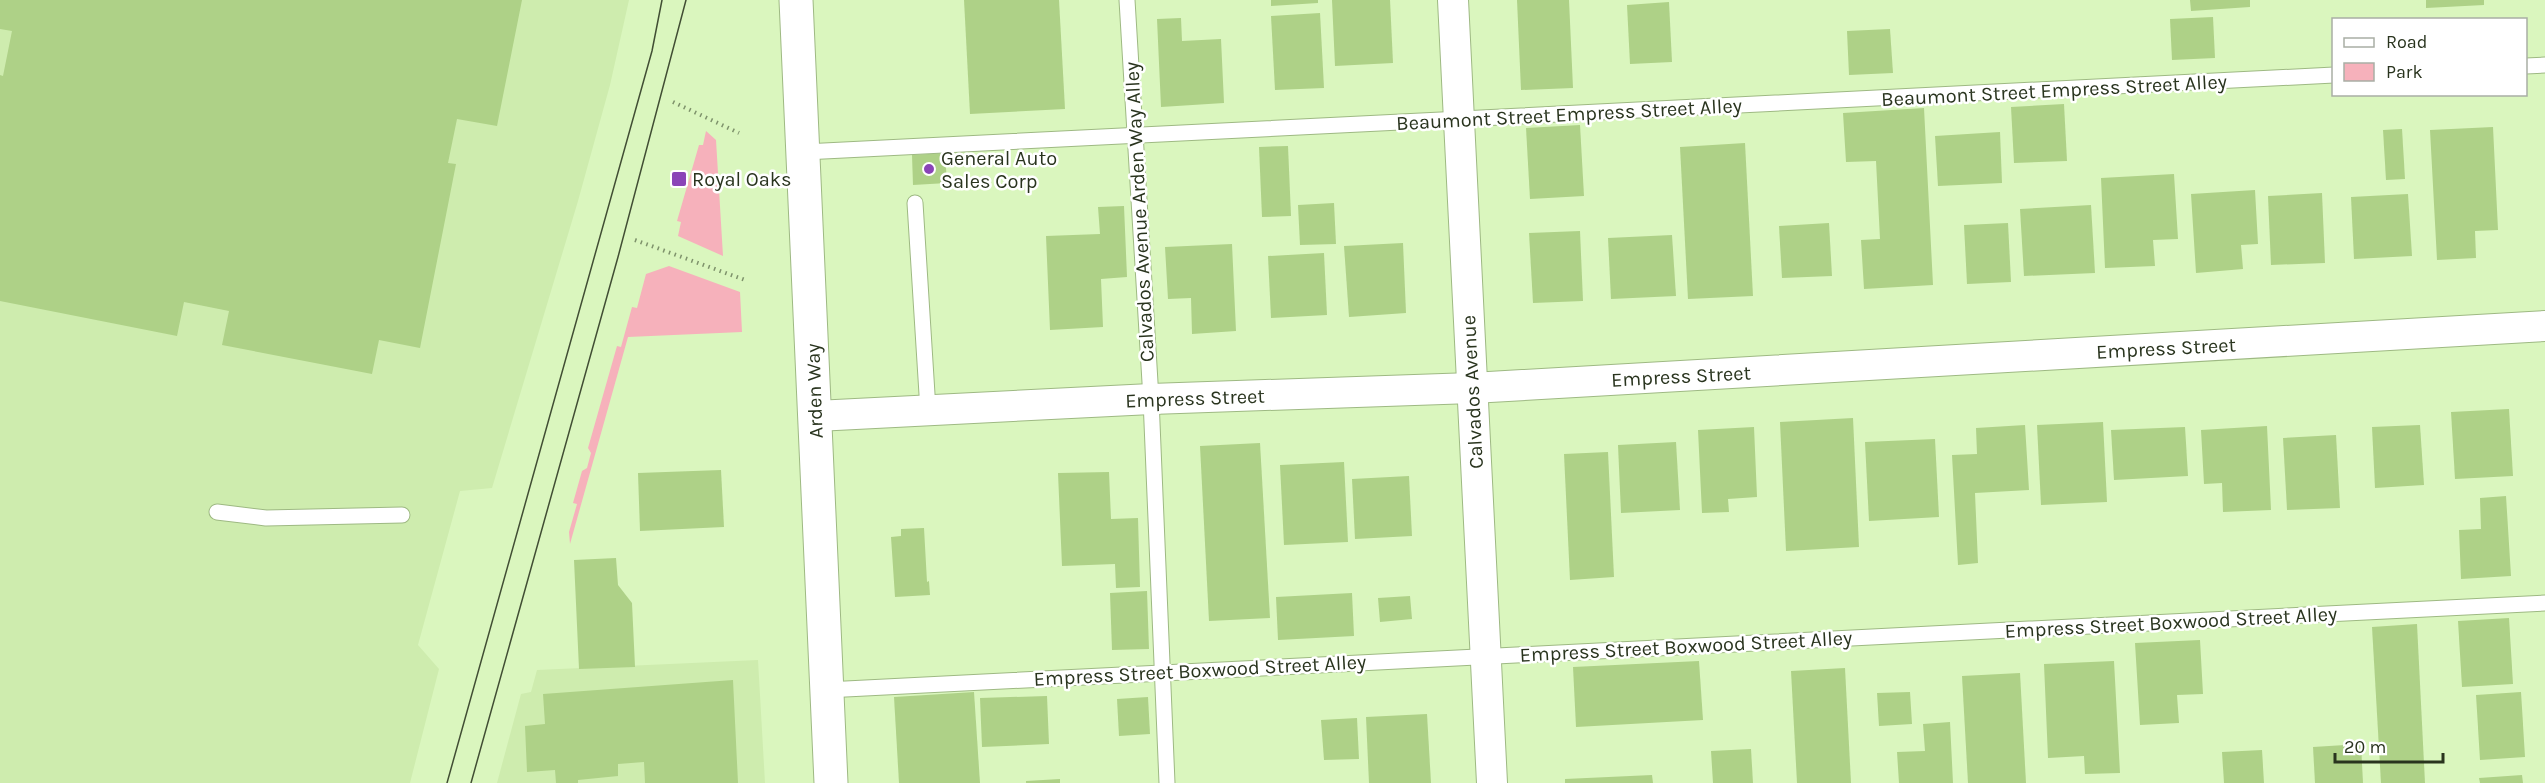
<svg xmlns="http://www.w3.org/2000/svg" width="2545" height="783" viewBox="0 0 2545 783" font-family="Karla,sans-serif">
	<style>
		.built { fill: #ceecae }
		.green { fill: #f6b1bb }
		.building { fill: #aed187 }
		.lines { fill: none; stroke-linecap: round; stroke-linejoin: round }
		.service-casing { stroke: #9eb983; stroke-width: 17 }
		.minor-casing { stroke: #9eb983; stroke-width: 32 }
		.primary-casing { stroke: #9eb983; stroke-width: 35 }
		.path { stroke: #7e926b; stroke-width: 4; stroke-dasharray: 1.5 4.5; stroke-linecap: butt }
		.service { stroke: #fff; stroke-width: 15 }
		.minor { stroke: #fff; stroke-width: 30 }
		.primary { stroke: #fff; stroke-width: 33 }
		.tram { stroke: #414e34; stroke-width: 1.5 }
		.poi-dot { fill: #8a44b7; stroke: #fff; stroke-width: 2 }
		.labels { text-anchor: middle; stroke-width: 5; stroke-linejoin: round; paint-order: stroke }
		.street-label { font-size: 20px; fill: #29341e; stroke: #fff }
		.poi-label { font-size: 20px; fill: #29341e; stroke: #fff; text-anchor: start }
	</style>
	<rect width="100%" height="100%" fill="#daf6be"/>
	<g class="built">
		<path d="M0,0H629L610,85L578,201L492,488L460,491L418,645L439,669L410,783H0Z"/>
		<path d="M758,660L765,783H497L521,694L531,692L537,670Z"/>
	</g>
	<g class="green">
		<path d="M706,131L716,140L723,256L678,236L681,222L677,221L699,145H703Z"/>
		<path d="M669,266L740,292L742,332L628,337L570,544L569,532L577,504L573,503L582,471L587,468L591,453L588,448L617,346L621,347L632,307L637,308L646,274Z"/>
	</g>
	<g class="building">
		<path d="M0,0H522L497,126L457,119L448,163L456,164L420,348L379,340L372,374L222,345L229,311L184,302L177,336L0,301V75L3,76L12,31L0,29Z"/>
		<path d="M964,0H1059L1065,109L970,114Z"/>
		<path d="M1271,0H1318V3L1271,6Z"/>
		<path d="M1332,0H1390L1393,63L1335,66Z"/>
		<path d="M1517,0H1569L1573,88L1521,90Z"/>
		<path d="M2190,0H2250V7L2191,11Z"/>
		<path d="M2426,0H2484V5L2426,8Z"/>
		<path d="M1669,2L1672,62L1630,64L1627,5Z"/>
		<path d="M1320,13L1324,88L1275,90L1271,16Z"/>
		<path d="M2213,17L2215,58L2172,60L2170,19Z"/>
		<path d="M1181,18L1182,41L1221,39L1224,103L1161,107L1157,19Z"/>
		<path d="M1890,29L1893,73L1849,75L1847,31Z"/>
		<path d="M2064,104L2067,161L2014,163L2011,107Z"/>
		<path d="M1924,108L1933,285L1864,289L1861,240L1880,239L1876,161L1846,162L1843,113Z"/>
		<path d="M1580,125L1584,196L1530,199L1526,128Z"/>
		<path d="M2493,127L2498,230L2475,231L2476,258L2437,260L2430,130Z"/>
		<path d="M2402,129L2405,179L2386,180L2383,130Z"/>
		<path d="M2000,132L2002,183L1938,186L1935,136Z"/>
		<path d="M1745,143L1753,296L1688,299L1680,147Z"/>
		<path d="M1288,146L1291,216L1262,217L1259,147Z"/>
		<path d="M945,153L947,183L913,185L912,155Z"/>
		<path d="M2174,174L2178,239L2153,240L2155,266L2105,268L2101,178Z"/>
		<path d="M2255,190L2258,244L2241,245L2243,269L2196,273L2191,194Z"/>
		<path d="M2322,193L2325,263L2271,265L2268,196Z"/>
		<path d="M2408,194L2412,256L2354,259L2351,197Z"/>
		<path d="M1334,203L1336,244L1300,245L1298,205Z"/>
		<path d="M2091,205L2095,273L2024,276L2020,209Z"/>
		<path d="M1124,206L1127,277L1101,279L1103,327L1050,330L1046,236L1100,234L1098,207Z"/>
		<path d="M1829,223L1832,276L1782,278L1779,226Z"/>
		<path d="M2008,223L2011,282L1967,284L1964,225Z"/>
		<path d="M1580,231L1583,301L1533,303L1529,233Z"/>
		<path d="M1672,235L1676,296L1611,299L1608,238Z"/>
		<path d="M1403,243L1406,313L1349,317L1344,246Z"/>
		<path d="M1232,244L1236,331L1192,334L1191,298L1168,299L1165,247Z"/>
		<path d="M1324,253L1327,315L1271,318L1268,256Z"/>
		<path d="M2509,409L2513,476L2455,479L2451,412Z"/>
		<path d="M1853,418L1859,547L1786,551L1780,422Z"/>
		<path d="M2103,422L2107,502L2041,505L2037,425Z"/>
		<path d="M2025,425L2029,490L1975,493L1978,563L1958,565L1952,455L1977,454L1976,428Z"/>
		<path d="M2420,425L2424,485L2375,488L2372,427Z"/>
		<path d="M2267,426L2271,510L2223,512L2222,483L2204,484L2201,430Z"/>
		<path d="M1754,427L1757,497L1728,499L1729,512L1702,513L1698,430Z"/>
		<path d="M2185,427L2188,476L2114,480L2111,430Z"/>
		<path d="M2336,435L2340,508L2287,510L2283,438Z"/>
		<path d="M1935,439L1939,517L1869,521L1865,442Z"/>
		<path d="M1676,442L1680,510L1621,513L1618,445Z"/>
		<path d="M1260,443L1270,618L1209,621L1200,446Z"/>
		<path d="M1608,452L1614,577L1570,580L1564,454Z"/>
		<path d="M1344,462L1348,542L1284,545L1280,465Z"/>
		<path d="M721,470L724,527L640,531L638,473Z"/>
		<path d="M1109,472L1111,519L1138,518L1140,587L1116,588L1115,564L1062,566L1058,473Z"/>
		<path d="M1409,476L1412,536L1355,539L1352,479Z"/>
		<path d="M2506,496L2511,576L2461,579L2459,530L2481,529L2480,498Z"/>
		<path d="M924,528L927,582L929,581L930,595L895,597L891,537L901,536V529Z"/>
		<path d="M616,558L618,585L632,603L635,667L579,669L574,560Z"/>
		<path d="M1147,591L1149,649L1112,650L1110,593Z"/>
		<path d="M1352,593L1354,636L1278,640L1276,597Z"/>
		<path d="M1410,596L1412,619L1380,622L1378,598Z"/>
		<path d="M2509,618L2513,684L2462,687L2458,621Z"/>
		<path d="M2417,624L2425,783H2381L2372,627Z"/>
		<path d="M2200,640L2203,694L2177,695L2179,723L2140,725L2135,643Z"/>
		<path d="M1699,661L1703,720L1576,727L1573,667Z"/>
		<path d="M2114,661L2120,773L2085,774L2084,756L2048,758L2044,664Z"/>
		<path d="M1845,668L1851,783H1797L1791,671Z"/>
		<path d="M2020,673L2026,783H1968L1962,676Z"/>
		<path d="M733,680L738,783H645L644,762L618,764V776L578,780V783H556L555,770L527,772L525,726L545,724L543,694Z"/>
		<path d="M974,692L980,783H899L894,697Z"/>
		<path d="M1910,692L1912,724L1879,726L1877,693Z"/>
		<path d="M2521,692L2525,757L2480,760L2476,695Z"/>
		<path d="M1047,696L1049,744L982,747L980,698Z"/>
		<path d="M1148,697L1150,734L1119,736L1117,699Z"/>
		<path d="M1427,714L1431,783H1369L1366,717Z"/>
		<path d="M1357,718L1359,759L1324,760L1321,720Z"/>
		<path d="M1950,722L1953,783H1899L1897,752L1925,751L1923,724Z"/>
		<path d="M2361,744L2363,783H2315L2313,747Z"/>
		<path d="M1751,749L1753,783H1713L1711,751Z"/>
		<path d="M2262,750L2264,783H2224L2222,752Z"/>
		<path d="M1652,775L1653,783H1565V779Z"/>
		<path d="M2522,775L2523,783H2480L2479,778Z"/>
		<path d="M1060,779V783H1026V781Z"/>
	</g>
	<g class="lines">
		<defs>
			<g id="service">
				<path d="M1127,0L1151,399L1167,783"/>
				<path d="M2526,66L2545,65"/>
				<path d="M804,152L2334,75"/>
				<path d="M915,203L928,410"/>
				<path d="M217,512L266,518L402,515"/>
				<path d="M826,690L2545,603"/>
			</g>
			<g id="minor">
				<path d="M1453,0L1492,783"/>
				<path d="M816,416L1151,399L1472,388L2545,326"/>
			</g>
			<path id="primary" d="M796,0L831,783"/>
		</defs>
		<use href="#service" class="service-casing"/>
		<use href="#minor" class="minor-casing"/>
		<use href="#primary" class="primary-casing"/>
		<g class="path">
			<path d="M673,102L739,133"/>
			<path d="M635,240L745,280"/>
		</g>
		<use href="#service" class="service"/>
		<use href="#minor" class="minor"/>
		<use href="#primary" class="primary"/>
		<g class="tram">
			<path d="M447,783L652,51L662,0"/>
			<path d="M471,783L618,257L686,0"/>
		</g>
	</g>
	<g class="poi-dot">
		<circle cx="929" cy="169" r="6"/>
		<rect x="671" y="171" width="16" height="16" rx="3"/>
	</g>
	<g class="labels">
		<g class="street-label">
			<text transform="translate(2054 90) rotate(-3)" y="7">Beaumont Street Empress Street Alley</text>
			<text transform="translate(1569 114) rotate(-3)" y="7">Beaumont Street Empress Street Alley</text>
			<text transform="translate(1139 212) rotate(-93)" y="7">Calvados Avenue Arden Way Alley</text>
			<text transform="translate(2166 348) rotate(-3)" y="7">Empress Street</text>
			<text transform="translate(1681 376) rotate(-3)" y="7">Empress Street</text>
			<text transform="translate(814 391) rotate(-92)" y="7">Arden Way</text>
			<text transform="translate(1472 392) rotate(-93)" y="7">Calvados Avenue</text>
			<text transform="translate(1195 398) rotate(-2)" y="7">Empress Street</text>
			<text transform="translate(2171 622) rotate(-3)" y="7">Empress Street Boxwood Street Alley</text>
			<text transform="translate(1686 646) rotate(-3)" y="7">Empress Street Boxwood Street Alley</text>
			<text transform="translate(1200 670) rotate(-3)" y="7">Empress Street Boxwood Street Alley</text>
		</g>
		<g class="poi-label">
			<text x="941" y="165">General Auto<tspan x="941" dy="23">Sales Corp</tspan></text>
			<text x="692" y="186">Royal Oaks</text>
		</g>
	</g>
	<rect x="2332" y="18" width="195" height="78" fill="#ffffff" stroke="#a9aea5" stroke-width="1.5"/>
	<rect x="2344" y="38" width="30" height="9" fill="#ffffff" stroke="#a9aea5" stroke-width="1.5"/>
	<text x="2386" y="48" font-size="18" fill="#29341e">Road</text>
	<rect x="2344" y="63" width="30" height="18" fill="#f6b1bb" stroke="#a9aea5" stroke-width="1.5"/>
	<text x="2386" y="78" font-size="18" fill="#29341e">Park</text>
	<path d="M2335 753v9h108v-9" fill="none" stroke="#29341e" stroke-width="3"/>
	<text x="2344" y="753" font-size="18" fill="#29341e" stroke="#ffffff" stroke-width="4.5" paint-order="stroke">20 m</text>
</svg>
